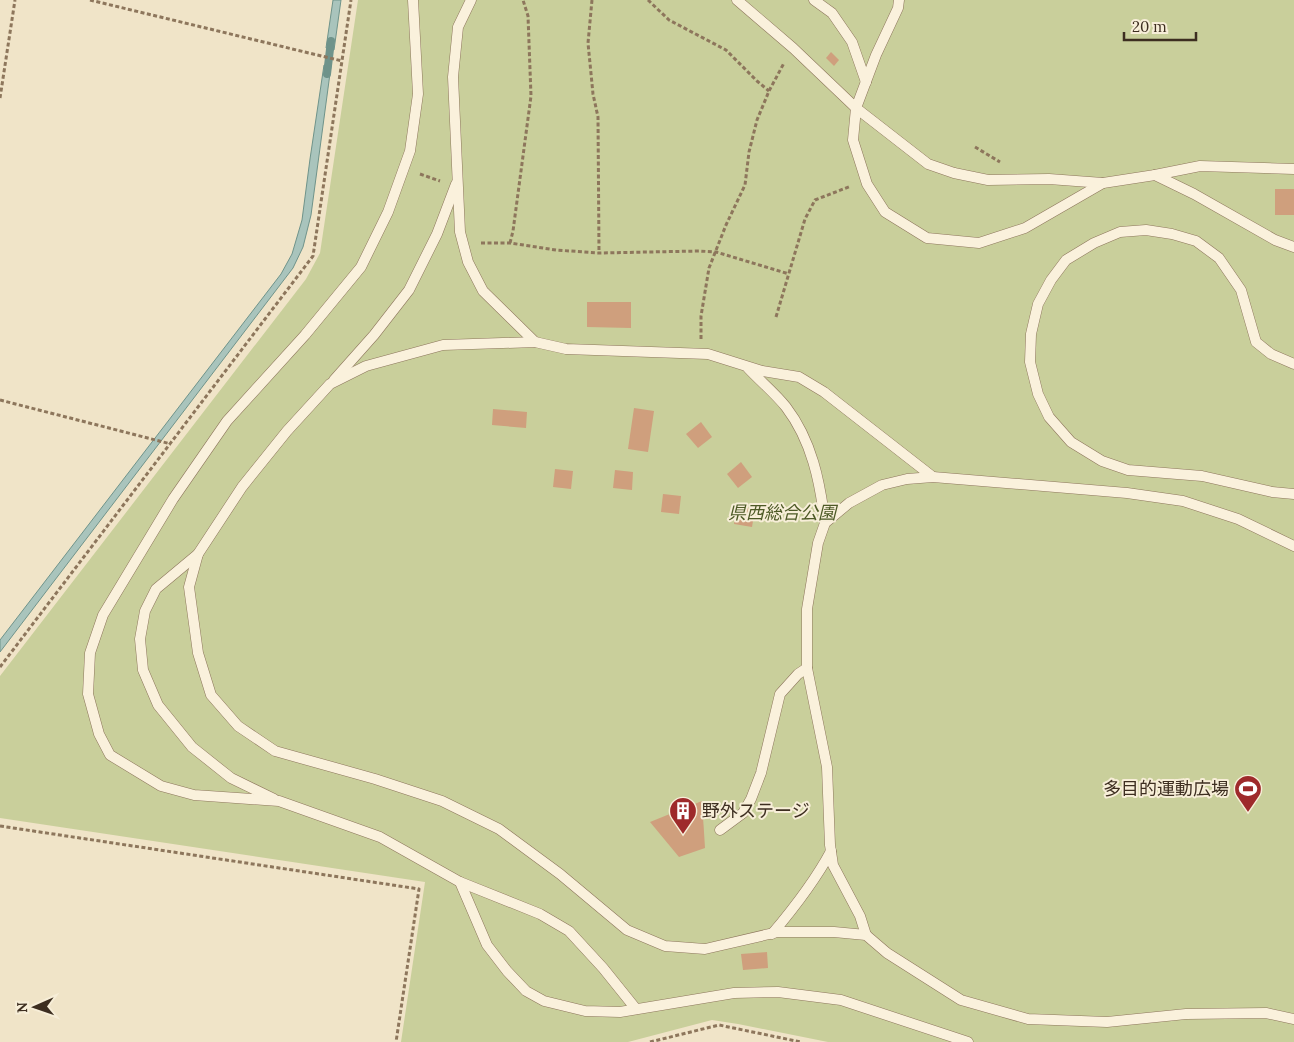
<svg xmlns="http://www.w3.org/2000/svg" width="1294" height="1042" viewBox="0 0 1294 1042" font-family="Lora,'Noto Sans JP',serif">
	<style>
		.green { fill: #c9cf9b }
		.water { fill: #a9c4bc; stroke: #6f938a }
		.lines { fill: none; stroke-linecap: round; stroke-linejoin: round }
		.stream { stroke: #6f938a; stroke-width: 8 }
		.building { fill: #cf9f7d }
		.service-casing { stroke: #8d765c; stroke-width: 11 }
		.path { stroke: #8d765c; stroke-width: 3; stroke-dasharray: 4 2.5; stroke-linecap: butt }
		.service { stroke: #faf1dc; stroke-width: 10 }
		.labels { text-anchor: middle; stroke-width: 4; stroke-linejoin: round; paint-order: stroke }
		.park-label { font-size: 18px; font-style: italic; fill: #4d5a26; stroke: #f7eed8 }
		.poi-label { font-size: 18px; fill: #3d2e20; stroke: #f7eed8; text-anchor: end }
	</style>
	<rect width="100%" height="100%" fill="#f0e4c8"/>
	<path class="green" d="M358,0H1294V1042H828L738,1024L712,1020L628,1042H401L425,882L0,818V676L306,279L320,253Z"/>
	<g class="water">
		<path d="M333,0H341L334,50L326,48Z"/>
		<path d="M324,65L331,66L311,215L303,247L293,268L0,652V640L281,274L292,254L302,220L310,159Z"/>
	</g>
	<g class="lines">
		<path class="stream" d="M327,74L331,41"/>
	</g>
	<g class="building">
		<path d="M831,52L839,60L834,66L826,58Z"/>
		<rect x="1275" y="189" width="19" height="26"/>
		<path d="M587,302H631V328L587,327Z"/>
		<path d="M634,408L654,411L648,452L628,449Z"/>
		<path d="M493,409L527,412L526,428L492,425Z"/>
		<path d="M701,422L712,437L698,448L686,434Z"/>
		<path d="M741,462L752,477L738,488L727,474Z"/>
		<path d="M555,469L573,471L571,489L553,487Z"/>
		<path d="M615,470L633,472L632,490L613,488Z"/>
		<path d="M663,494L681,496L679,514L661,512Z"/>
		<path d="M737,507L755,509L752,527L734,524Z"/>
		<path d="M702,801L705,848L679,857L650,822Z"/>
		<path d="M767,952L768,968L743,970L741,954Z"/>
	</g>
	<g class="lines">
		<defs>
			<g id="service">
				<path d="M413,0L418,94L410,151L388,212L361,267L305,335L227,421L173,499L103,615L90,653L88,694L99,734L110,755L161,786L194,795L279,801L380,837L460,882L487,945L507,971L526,991L544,1001L585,1011L620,1012L734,993L778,992L841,1000L968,1042"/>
				<path d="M471,0L458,27L453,77L460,232L468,262L483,291L535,342"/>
				<path d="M737,0L793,48L856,108L928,164L954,173L988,180L1049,179L1103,183"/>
				<path d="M814,0L832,13L852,42L866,82"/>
				<path d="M899,0L898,8L876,55L856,108L853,140L867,184L885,212L927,238L979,243L1025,228L1103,183L1155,175L1194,194L1275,240L1294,247"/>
				<path d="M1155,175L1200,166L1294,169"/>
				<path d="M1294,364L1271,354L1256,342L1241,290L1219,258L1196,241L1172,234L1146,230L1120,232L1094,243L1066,260L1051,280L1038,304L1031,334L1030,362L1038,394L1049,417L1071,442L1102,461L1128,470L1202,476L1272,492L1294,494"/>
				<path d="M748,368C760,381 775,393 786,407C812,441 820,482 825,523"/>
				<path d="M334,380L374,335L409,290L437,234L456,184"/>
				<path d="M198,554L189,587L198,653L211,695L238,726L275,751L375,779L442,801L499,829L560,874L627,930L665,946L705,949L778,932H834L866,935L887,953L961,1000L1028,1019L1107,1022L1186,1014L1266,1013L1294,1019"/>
				<path d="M274,799L231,778L192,747L158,705L143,670L140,639L145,611L156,589L198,554L242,487L287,431L330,384L366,366L443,345L535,342L566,349L708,354L762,371L799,377L824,392L933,477"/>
				<path d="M720,830L743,813L751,799L761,773L780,694L798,674L807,668"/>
				<path d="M460,882L540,914L569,931L603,968L636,1009"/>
				<path d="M772,934C794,908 815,881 831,851"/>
				<path d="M866,935L860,916L833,865L830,845L827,767L807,668V609L818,543L825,523L849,503L882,485L907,479L933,477L1127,493L1183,501L1238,519L1294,546"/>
			</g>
		</defs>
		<use href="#service" class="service-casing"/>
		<g class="path">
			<path d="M90,0L342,61"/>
			<path d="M592,0L588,43L593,94L598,117L599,253"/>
			<path d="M648,0L669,20L726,50L757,81L769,91"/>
			<path d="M0,98L15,0"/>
			<path d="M975,147L1000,162"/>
			<path d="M420,174L440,181"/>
			<path d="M481,243H510L556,250L599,253L699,251L716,252L789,274"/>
			<path d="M510,243L513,231L531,96L528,16L523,0"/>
			<path d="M776,317L805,219L815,200L851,186"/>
			<path d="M701,339V316L709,268L726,225L745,185L749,152L757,120L769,91L784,63"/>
			<path d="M0,400L171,444"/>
			<path d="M0,667L313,256L351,0"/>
			<path d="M0,826L419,889L396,1042"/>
			<path d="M650,1042L719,1025L801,1042"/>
		</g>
		<use href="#service" class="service"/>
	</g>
	<defs>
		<symbol id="stadium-pin" viewBox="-11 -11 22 30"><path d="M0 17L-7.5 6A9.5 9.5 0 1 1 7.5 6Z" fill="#9e2a2b" stroke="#f7eed8"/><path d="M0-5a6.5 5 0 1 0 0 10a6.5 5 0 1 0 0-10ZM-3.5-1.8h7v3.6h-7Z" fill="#fff"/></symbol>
		<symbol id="building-pin" viewBox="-11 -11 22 30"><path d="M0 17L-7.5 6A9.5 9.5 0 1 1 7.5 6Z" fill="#9e2a2b" stroke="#f7eed8"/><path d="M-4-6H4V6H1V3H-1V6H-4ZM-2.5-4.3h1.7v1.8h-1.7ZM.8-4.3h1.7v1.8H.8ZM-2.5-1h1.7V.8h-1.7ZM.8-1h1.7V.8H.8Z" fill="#fff"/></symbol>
	</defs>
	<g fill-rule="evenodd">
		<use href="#stadium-pin" x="1232" y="773" width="32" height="43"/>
		<use href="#building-pin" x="667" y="795" width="32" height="43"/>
	</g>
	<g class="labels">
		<g class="park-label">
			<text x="782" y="519">県西総合公園</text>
		</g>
		<g class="poi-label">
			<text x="1229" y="795">多目的運動広場</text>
			<text x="702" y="817" text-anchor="start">野外ステージ</text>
		</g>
	</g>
	<g transform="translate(35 1007) rotate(268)" stroke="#f7eed8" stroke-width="4" paint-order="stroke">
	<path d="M0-4L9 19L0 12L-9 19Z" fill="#3d2e20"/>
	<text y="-8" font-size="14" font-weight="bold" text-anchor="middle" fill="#3d2e20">N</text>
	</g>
	<path d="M1124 32v8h72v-8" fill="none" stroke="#3d2e20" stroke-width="2.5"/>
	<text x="1132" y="32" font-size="15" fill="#3d2e20" stroke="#f7eed8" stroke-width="4" paint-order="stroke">20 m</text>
</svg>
